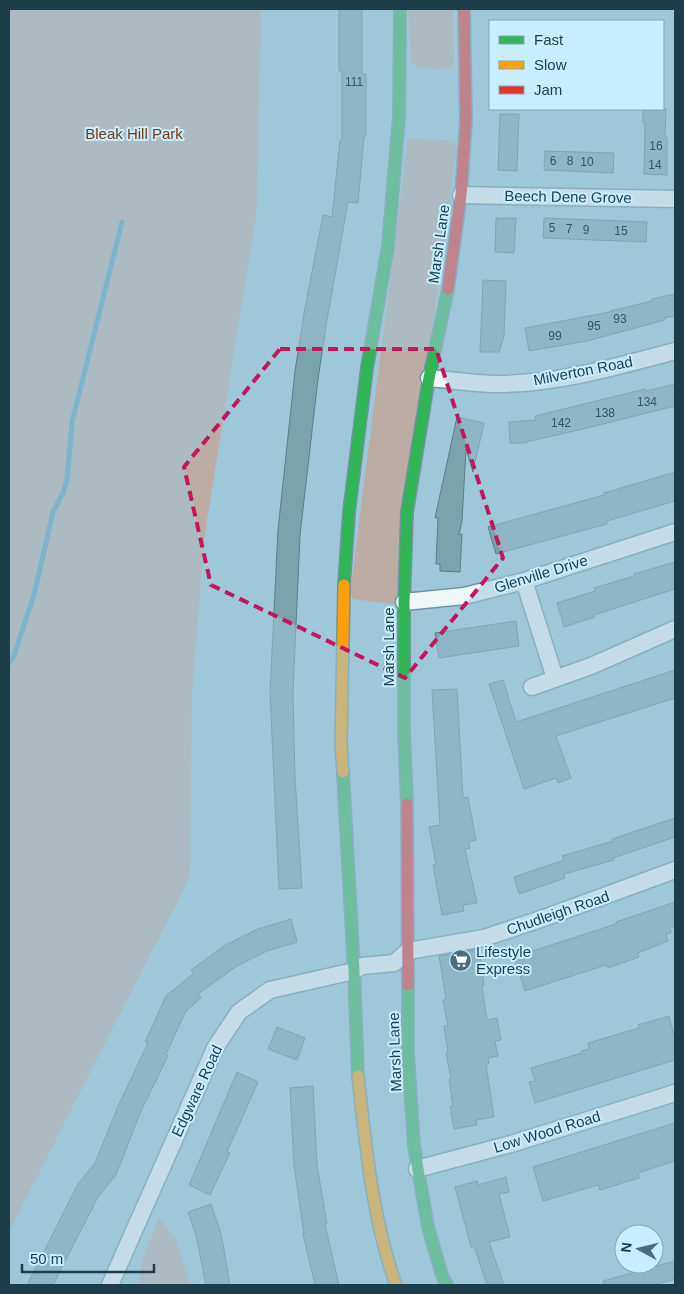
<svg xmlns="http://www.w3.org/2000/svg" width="684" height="1294" viewBox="0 0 684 1294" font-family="Helvetica,sans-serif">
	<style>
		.green { fill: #bcaca4 }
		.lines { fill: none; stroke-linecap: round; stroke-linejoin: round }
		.stream { stroke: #559bb8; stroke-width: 5 }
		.building { fill: #7ca2ad; stroke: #5b7d88 }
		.street-casing { stroke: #7193a2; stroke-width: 19 }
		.fast-casing { stroke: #7193a2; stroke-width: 14 }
		.slow-casing { stroke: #7193a2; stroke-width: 14 }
		.jam-casing { stroke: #7193a2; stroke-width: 14 }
		.street { stroke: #f0f7f9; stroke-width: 16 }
		.fast { stroke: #30b455; stroke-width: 11 }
		.slow { stroke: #ff9f0a; stroke-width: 11 }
		.jam { stroke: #e5322d; stroke-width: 11 }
		.marked { fill: none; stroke: #c2185b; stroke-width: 4; stroke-dasharray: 10 6; stroke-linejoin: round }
		.labels { text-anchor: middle; stroke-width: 4; stroke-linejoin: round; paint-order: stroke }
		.number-label { font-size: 12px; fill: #355664 }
		.park-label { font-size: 15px; fill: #753814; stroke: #c8edfe }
		.street-label { font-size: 15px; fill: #1d3d4b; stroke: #c8edfe }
		.poi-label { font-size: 15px; fill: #1d3d4b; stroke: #c8edfe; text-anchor: start }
	</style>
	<rect width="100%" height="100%" fill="#9ec7da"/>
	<g class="green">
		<path d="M9,9H261L257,210L205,532L192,697L190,877L9,1232Z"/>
		<path d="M408,9H453L454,64L448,69L416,68L415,63H411Z"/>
		<path d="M411,139L452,141L456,144L457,148L395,602L392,604L353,599L350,594L408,140Z"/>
		<path d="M159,1217L176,1239L190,1285H140L142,1261Z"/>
	</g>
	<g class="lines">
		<path class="stream" d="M9,663L13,658L34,595L53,512L62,495L67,481L72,422L122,222"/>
	</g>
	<g class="building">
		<path d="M339,9H362V74H366V136H364L358,203L348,202L327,320L318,379L300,535L293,693L295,777L302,888L279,889L270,692L278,530L295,371L305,308L323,215L332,217L340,140H342V71H339Z"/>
		<path d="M643,109H666L665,137H667V175L644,174L645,122H643Z"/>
		<path d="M500,114H519L517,171L498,170Z"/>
		<path d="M545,151L614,153L613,173L544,170Z"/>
		<path d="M496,218H516L514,253L495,252Z"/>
		<path d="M544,218L647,222L646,242L543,238Z"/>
		<path d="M483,280L506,281L504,336L499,352H480Z"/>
		<path d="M675,294V316L664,318L665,320L587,341L529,351L525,328L610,312V311L652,301V299Z"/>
		<path d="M675,384V406L583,429L526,442V443H510L509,422L536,420L535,416L645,389L646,391Z"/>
		<path d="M457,417L484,423L473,472L466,449L462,521L459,535L462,534L460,572L440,571V564H436L438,518H435Z"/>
		<path d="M675,472V501L607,521V524L496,554L488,527L604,495V493Z"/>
		<path d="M675,562V589L594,615L595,617L564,627L557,603L595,591L594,588L634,576V574Z"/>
		<path d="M516,621L519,646L439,658L435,633Z"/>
		<path d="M675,670V698L556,736L571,778L558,783L556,778L524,789L489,684L503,680L516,722Z"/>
		<path d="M457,689L463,798L468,797L476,840L469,842L470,848L465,849L477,903L463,905L464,911L442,915L433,865H436L429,827L440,825L432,690Z"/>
		<path d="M675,818V837L613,858L614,860L564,874L565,878L519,894L514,877L564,860L562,856L613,841L612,839Z"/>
		<path d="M675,902V926L670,927L671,933L666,934L668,941L638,953L639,957L608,968L606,965L525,991L514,957L616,924V922Z"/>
		<path d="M291,919L297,942L267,951L237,966L198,994L201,998L186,1011L166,1054L168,1056L141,1111L116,1175L98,1197L53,1285H27L78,1184L95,1163L119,1104L148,1043L145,1042L166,996L194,973L191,970L224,946L258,929Z"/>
		<path d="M479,949L484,985L482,986L487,1020L497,1018L501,1040L495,1041L498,1056L488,1058L489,1064H486L494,1117L476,1120L477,1125L454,1129L450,1106H453L449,1079H451L446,1053H448L444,1026H448L443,1000L446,999L439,956Z"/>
		<path d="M669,1016L675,1039V1060L535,1103L529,1082L535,1081L531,1068L582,1053L581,1051L589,1049L588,1043L639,1028L638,1025Z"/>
		<path d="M277,1027L305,1038L297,1060L268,1049Z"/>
		<path d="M237,1072L258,1082L227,1152L230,1153L210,1195L189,1185Z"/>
		<path d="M313,1086L317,1165L327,1224H325L339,1285H315L303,1234H304L294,1166L290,1088Z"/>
		<path d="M675,1123V1161L638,1173L639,1178L600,1190L598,1185L543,1201L533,1167Z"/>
		<path d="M506,1177L509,1192L499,1194L510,1237L489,1242L504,1285H487L474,1246L471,1247L455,1187L477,1181L478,1185Z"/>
		<path d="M211,1204L221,1233L230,1285H206L196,1235L188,1212Z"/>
		<path d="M675,1261V1279L654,1285H604L603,1281Z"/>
	</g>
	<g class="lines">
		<defs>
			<g id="street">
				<path d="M461,195L675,199"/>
				<path d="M429,378C452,380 475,384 498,384C558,384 618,366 675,351"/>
				<path d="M524,581L555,678"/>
				<path d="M404,602L464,596L524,581L675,532"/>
				<path d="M532,687L591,666L675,629"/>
				<path d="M417,1169L511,1144L675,1093"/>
				<path d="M110,1285L215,1048L239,1012L270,990L354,971L362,966L394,963L408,951L484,938L544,918L675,870"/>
			</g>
			<g id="fast">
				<path d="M344,585L349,512L367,368L388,246L399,116L400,9"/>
				<path d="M343,772L354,971L358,1076"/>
				<path d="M407,804L404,733V602L407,512L429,378L448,289"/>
				<path d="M408,985V1055L414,1146L428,1227L442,1275L447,1285"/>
			</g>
			<g id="slow">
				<path d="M343,772L341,744L344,585"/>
				<path d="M358,1076C366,1147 372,1218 396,1285"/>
			</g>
			<g id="jam">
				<path d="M448,289L461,195L466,120L464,9"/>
				<path d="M407,804L408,985"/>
			</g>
		</defs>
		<use href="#street" class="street-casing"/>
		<use href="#fast" class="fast-casing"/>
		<use href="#slow" class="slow-casing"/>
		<use href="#jam" class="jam-casing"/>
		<use href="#street" class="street"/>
		<use href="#fast" class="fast"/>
		<use href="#slow" class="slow"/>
		<use href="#jam" class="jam"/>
	</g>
	<path d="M0 0H684V1294H0ZM280,349H436L503,558L405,678L211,585L184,467Z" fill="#9ec7da" fill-opacity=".55" fill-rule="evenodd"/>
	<path class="marked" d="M280,349H436L503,558L405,678L211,585L184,467Z"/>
	<defs>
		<symbol id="supermarket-disc" viewBox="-11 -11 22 22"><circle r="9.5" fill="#4a6d7d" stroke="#c8edfe"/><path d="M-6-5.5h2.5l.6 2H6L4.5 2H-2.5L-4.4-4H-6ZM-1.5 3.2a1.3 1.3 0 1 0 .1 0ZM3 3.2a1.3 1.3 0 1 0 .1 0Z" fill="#fff"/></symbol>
	</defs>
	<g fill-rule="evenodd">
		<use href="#supermarket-disc" x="448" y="948" width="25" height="25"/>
	</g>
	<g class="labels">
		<g class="number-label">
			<text x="354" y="86">111</text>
			<text x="656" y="150">16</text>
			<text x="553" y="165">6</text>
			<text x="570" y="165">8</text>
			<text x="587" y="166">10</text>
			<text x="655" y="169">14</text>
			<text x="552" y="232">5</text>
			<text x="569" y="233">7</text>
			<text x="586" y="234">9</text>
			<text x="621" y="235">15</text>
			<text x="620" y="323">93</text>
			<text x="594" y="330">95</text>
			<text x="555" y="340">99</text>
			<text x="647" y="406">134</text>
			<text x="605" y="417">138</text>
			<text x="561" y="427">142</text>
		</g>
		<g class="park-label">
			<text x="134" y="139">Bleak Hill Park</text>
		</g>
		<g class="street-label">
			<text transform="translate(568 197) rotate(1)" y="5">Beech Dene Grove</text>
			<text transform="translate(439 244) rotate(-82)" y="5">Marsh Lane</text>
			<text transform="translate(583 371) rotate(-11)" y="5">Milverton Road</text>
			<text transform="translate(541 574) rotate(-17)" y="5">Glenville Drive</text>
			<text transform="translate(389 647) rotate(-90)" y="5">Marsh Lane</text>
			<text transform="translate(558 913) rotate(-19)" y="5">Chudleigh Road</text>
			<text transform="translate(395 1052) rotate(-92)" y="5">Marsh Lane</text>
			<text transform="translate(197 1091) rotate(-65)" y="5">Edgware Road</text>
			<text transform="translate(547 1132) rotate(-17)" y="5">Low Wood Road</text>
		</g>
		<g class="poi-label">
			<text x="476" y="957">Lifestyle<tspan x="476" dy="17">Express</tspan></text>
		</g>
	</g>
	<rect width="684" height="1294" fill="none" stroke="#1d3d4b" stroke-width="20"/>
	<rect x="489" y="20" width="175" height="90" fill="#c8edfe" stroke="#84a7b6"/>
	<rect x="499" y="36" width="25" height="8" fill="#30b455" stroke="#84a7b6"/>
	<text x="534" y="45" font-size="15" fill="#1d3d4b">Fast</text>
	<rect x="499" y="61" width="25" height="8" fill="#ff9f0a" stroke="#84a7b6"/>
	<text x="534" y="70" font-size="15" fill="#1d3d4b">Slow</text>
	<rect x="499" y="86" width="25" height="8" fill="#e5322d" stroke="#84a7b6"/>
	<text x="534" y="95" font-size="15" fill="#1d3d4b">Jam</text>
	<g transform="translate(639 1249) rotate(277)"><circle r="24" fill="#c8edfe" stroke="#84a7b6"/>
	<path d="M0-4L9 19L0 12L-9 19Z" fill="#4a6d7d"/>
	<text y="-8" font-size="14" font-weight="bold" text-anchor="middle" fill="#1d3d4b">N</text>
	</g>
	<path d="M22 1264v8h132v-8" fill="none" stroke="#1d3d4b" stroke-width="2.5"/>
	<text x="30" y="1264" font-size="15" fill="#1d3d4b" stroke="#c8edfe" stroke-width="4" paint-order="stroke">50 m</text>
</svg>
